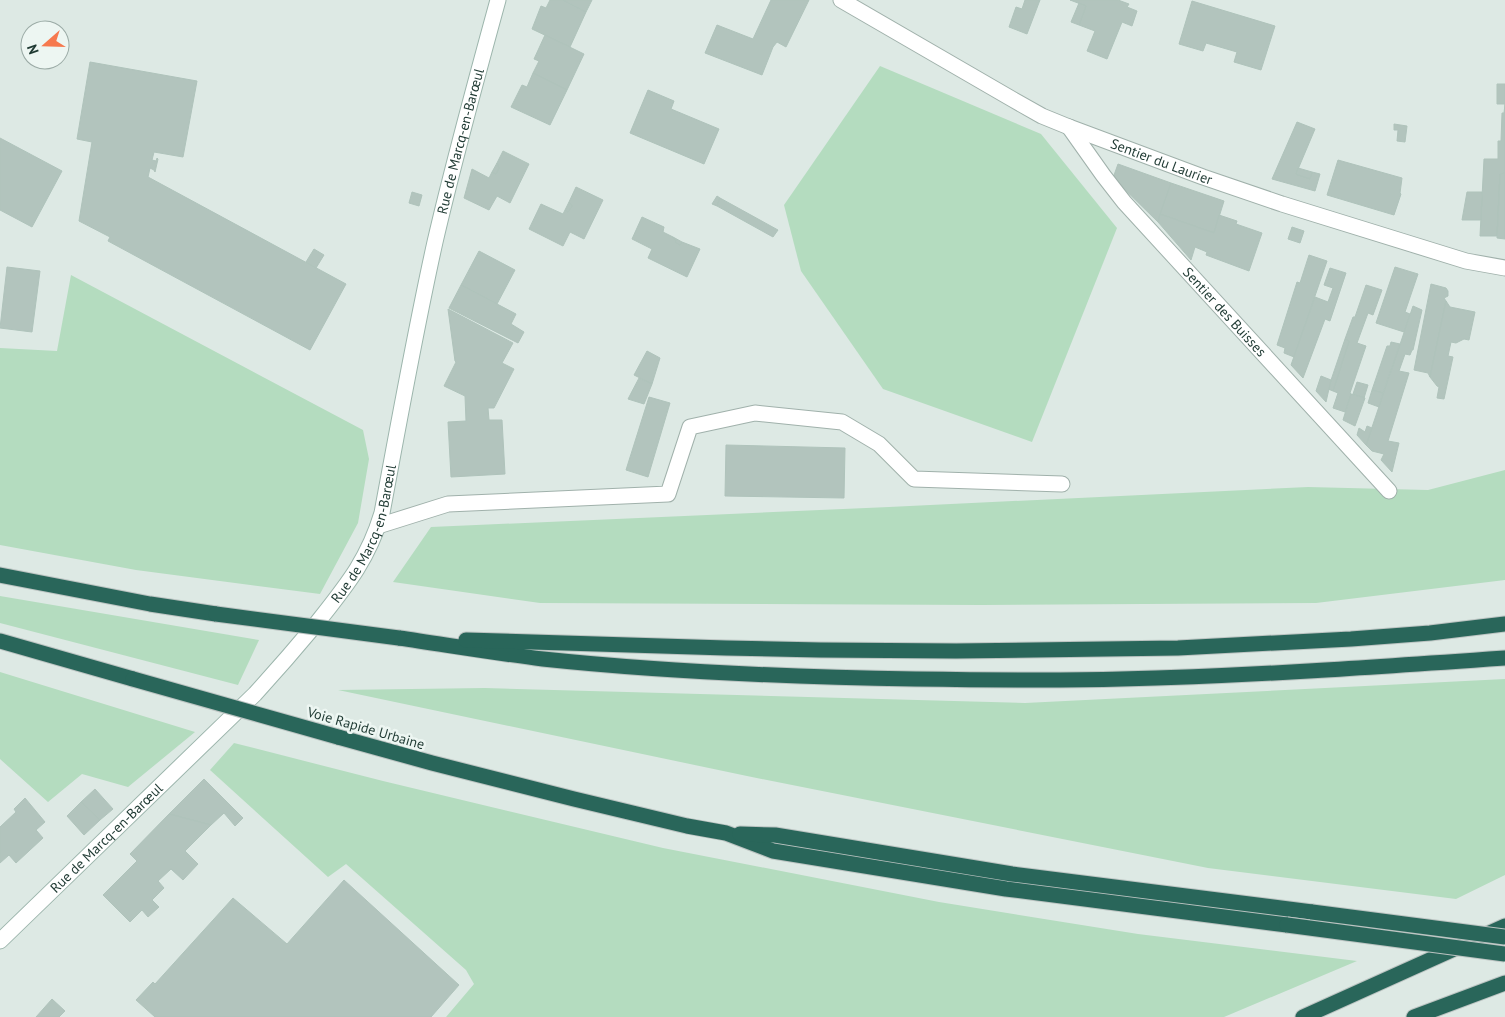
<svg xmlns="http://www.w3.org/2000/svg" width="1505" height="1017" viewBox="0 0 1505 1017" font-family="'PT Sans',sans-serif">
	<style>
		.green { fill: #b4dcbf }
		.building { fill: #b2c4bd; stroke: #afc3bb }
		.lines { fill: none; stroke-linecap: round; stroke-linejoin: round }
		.lane-casing { stroke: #a0b1ab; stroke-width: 17 }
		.street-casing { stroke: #a0b1ab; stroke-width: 17 }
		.secondary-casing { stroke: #9cb5ac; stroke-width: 17 }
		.highway-casing { stroke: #bcc4c2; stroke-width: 17 }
		.lane { stroke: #fff; stroke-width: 15 }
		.street { stroke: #fff; stroke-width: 15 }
		.secondary { stroke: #fff; stroke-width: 15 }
		.highway { stroke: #29665a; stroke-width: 15 }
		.highway-bridge-casing { stroke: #bcc4c2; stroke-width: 17; stroke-linecap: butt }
		.highway-bridge { stroke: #29665a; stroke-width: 15 }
		.labels { text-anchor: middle; stroke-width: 5; stroke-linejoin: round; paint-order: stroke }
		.street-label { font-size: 14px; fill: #1e3932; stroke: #edf6f2 }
	</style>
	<rect width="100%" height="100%" fill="#dde9e4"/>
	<g class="green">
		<path d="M880,66L1041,134L1117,228L1032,442L883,389L801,271L784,205Z"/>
		<path d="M71,275L363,430L369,459L358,523L320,594L136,570L0,545V348L57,351Z"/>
		<path d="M1505,470V580L1316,603L982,605L540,603L393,582L431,527L889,507L1308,487L1428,490Z"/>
		<path d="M0,596L259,640L238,685L0,623Z"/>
		<path d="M0,672L195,732L128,787L82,774L48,802L0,759Z"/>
		<path d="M1505,679V875L1456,899L1208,868L747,776L338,690L485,688L1025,703Z"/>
		<path d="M234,743L383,781L663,848L939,902L1138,934L1357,961L1224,1017H446L474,984L466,970L346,864L328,877L210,770Z"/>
	</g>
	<g class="building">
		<path d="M550,0H563L586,12L570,47L532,29L541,6L546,8Z"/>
		<path d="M563,0H592L586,12Z"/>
		<path d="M771,0H809L786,47L777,42L773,47L762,75L705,53L717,25L753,39Z"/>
		<path d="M1025,0H1040L1027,34L1009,27L1016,7L1022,9Z"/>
		<path d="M1070,0H1118L1129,4L1127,7L1137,11L1132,26L1122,22L1107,59L1087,51L1095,31L1079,25L1086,6Z"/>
		<path d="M1192,1L1275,26L1261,70L1234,62L1237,52L1206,43L1203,51L1179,44Z"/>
		<path d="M1079,3L1086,6L1079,25L1071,22Z"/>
		<path d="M545,35L584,54L567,90L533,73L539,61L534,59Z"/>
		<path d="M90,62L197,81L183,157L154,152L152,160L156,161L157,158L158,159L155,172L154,170L150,168L148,177L346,284L310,350L108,241L110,237L79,221L92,142L77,139Z"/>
		<path d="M533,73L567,90L550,125L511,107L522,85L527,87Z"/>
		<path d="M1497,84H1505V173L1500,174L1497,236H1480L1484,159H1498V141H1501L1502,113H1504L1505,104H1497Z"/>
		<path d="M648,90L674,101L671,109L719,129L704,164L630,133Z"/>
		<path d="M1297,122L1315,129L1296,174L1310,179L1312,172L1320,174L1315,191L1272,179Z"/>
		<path d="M1394,124L1407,126L1405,142L1397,141L1398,130H1394Z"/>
		<path d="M0,138L62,171L32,227L0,210Z"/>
		<path d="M503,151L529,164L510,203L497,196L489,210L464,198L472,169L489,178L492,172L496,174L499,168L497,163Z"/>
		<path d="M1338,160L1402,178L1400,193L1401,194L1394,215L1327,195Z"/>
		<path d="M497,163L499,168L496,174L492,172Z"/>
		<path d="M1118,164L1171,183L1158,222L1113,178Z"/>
		<path d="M1298,168L1312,172L1310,179L1296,174Z"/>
		<path d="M1505,173V239L1497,238L1500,174Z"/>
		<path d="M1171,183L1224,201L1214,233L1160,214Z"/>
		<path d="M576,187L603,200L584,239L570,232L563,246L529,229L541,204L563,214L565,210L568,212L572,206L569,202Z"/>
		<path d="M412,192L422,195L419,206L409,203Z"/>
		<path d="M1467,192H1482L1481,220H1462Z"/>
		<path d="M717,196L720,198L717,206L712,204Z"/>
		<path d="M720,198L778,230L773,237L717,206Z"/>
		<path d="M569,202L572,206L568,212L565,210Z"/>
		<path d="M1160,214L1214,233L1219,215L1237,221L1236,224L1262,233L1249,271L1206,255L1207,252L1195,247L1191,260L1158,222Z"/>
		<path d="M642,217L664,227L663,232L673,237L676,241L675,242L680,245L682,242L700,249L687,277L648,258L652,249L632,239Z"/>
		<path d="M1292,227L1304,231L1300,243L1288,239Z"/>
		<path d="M673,237L682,242L680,245L675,242L676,241Z"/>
		<path d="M314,249L324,255L316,268L306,262Z"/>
		<path d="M479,251L515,270L497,304L461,285Z"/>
		<path d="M1309,255L1327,261L1294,357L1284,353L1285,348L1277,345L1297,282L1300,283Z"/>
		<path d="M7,267L40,271L32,332L0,328Z"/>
		<path d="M1395,267L1418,274L1405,312L1410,314L1404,332L1376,323Z"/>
		<path d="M1330,268L1346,273L1330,321L1325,319L1303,378L1291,365L1315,297L1328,302L1333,288L1324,285Z"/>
		<path d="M1431,284L1446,288L1448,291V296L1444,298L1446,301L1430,377L1428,373L1414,370Z"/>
		<path d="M461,285L516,314L511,324L524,332L518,343L449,308Z"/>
		<path d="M1366,285L1382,290L1373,315L1368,313L1357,343L1366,346L1350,393L1351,394L1345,412L1333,408L1338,393L1333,391L1349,341L1345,339L1353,317H1355Z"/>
		<path d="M1446,301L1450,307L1475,312L1469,340L1464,339L1456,343L1451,342L1448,356L1453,357L1444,399L1437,398L1439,387L1437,386L1430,377Z"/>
		<path d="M1413,306L1422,310L1413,350H1412L1410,355L1405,354L1399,371L1409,373L1388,441L1399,443L1392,472L1381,460L1384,454L1372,451L1366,445Z"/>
		<path d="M448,309L513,343L502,363L514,369L494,408H488L489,420H502L505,474L451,477L448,422L466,421L465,396L444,386L456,362L455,361Z"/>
		<path d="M1345,339L1349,341L1333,391L1328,389Z"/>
		<path d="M1391,342L1400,344L1383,393L1372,390L1387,346H1390Z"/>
		<path d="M647,351L660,358L652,384L634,375Z"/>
		<path d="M1321,376L1331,380L1326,402L1316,391Z"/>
		<path d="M639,378L652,384L644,404L628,399Z"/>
		<path d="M1357,382L1368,385L1364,398L1353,394Z"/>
		<path d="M1372,390L1383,393L1379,407L1368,403Z"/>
		<path d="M1351,394L1365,398L1355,426L1343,420Z"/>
		<path d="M649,397L670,403L648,477L626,470Z"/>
		<path d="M1367,426L1372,428L1366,445L1357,435L1359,428L1365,432Z"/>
		<path d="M726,445L845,448L844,498L725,496Z"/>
		<path d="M204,779L243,818L235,826L224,813L211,825L169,814Z"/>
		<path d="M95,789L113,809L100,820L81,802Z"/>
		<path d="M25,798L45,822L36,830L43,838L16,863L9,855L0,863V827L16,812L14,809Z"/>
		<path d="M81,802L100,820L84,835L67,816Z"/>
		<path d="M169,814L211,825L185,851L198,864L183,880L171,869L158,881L164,888L152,900L159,907L148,917L142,910L130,922L103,895L137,861L130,854Z"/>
		<path d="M344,880L459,985L431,1017H155L136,1000L153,982L155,984L233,898L287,944Z"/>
		<path d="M52,999L65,1011L59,1017H36Z"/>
	</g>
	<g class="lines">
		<defs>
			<path id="lane" d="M378,526L448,504L668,494L690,427L755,413L842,422L879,444L914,479L1062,484"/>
			<g id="street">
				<path id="s1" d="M841,0L1012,99L1042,116L1069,127L1203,177L1282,204L1466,261L1505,268"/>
				<path id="s2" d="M1069,127L1103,175L1124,202L1389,491"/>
			</g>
			<g id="secondary">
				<path id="s3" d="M0,941L255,694C276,671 296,648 316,624C346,586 368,560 382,513C399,422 415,332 435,242C454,160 476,80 498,0"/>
			</g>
			<g id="highway">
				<path d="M0,575L150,604L216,614"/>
				<path d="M399,638C447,645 495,653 543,659C666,672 791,677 915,679C984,680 1053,681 1121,679C1249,676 1377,667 1505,658"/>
				<path d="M466,640L726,648L820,650L956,651L1105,649L1178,648L1351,639L1430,633L1505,624"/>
				<path d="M0,641L133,679"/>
				<path d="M338,737L432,763L574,799L687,826L726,833L773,851L1006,889L1287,925"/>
				<path d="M740,834L775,835L1012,874L1312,912"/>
				<path d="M1303,1017L1505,926"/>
				<path d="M1414,1017L1505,983"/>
			</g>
		</defs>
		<use href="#lane" class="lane-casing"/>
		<use href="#street" class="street-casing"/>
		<use href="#secondary" class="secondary-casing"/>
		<use href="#highway" class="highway-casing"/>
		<use href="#lane" class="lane"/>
		<use href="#street" class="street"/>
		<use href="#secondary" class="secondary"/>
		<use href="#highway" class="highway"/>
		<defs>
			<g id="highway-bridge">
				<path d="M216,614L399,638"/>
				<path d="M133,679L338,737"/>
				<path d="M1312,912L1505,937"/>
				<path d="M1287,925L1505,954"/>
			</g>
		</defs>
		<use href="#highway-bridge" class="highway-bridge-casing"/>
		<use href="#highway-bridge" class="highway-bridge"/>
	</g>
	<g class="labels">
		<g class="street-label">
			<text dy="5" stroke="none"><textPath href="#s3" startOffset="958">Rue de Marcq-en-Barœul</textPath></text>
			<text dy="5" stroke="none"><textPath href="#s1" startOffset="360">Sentier du Laurier</textPath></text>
			<text dy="5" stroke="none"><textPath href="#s2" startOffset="242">Sentier des Buisses</textPath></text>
			<text dy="5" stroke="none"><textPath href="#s3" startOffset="552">Rue de Marcq-en-Barœul</textPath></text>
			<text transform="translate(366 728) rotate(16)" y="5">Voie Rapide Urbaine</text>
			<text dy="5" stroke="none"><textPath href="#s3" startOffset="148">Rue de Marcq-en-Barœul</textPath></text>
		</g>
	</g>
	<g transform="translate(45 45) rotate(250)"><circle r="24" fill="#edf6f2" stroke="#9aaaa5"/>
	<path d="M0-4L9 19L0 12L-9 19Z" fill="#f6794e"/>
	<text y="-8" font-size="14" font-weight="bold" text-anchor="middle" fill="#1e3932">N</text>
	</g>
</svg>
